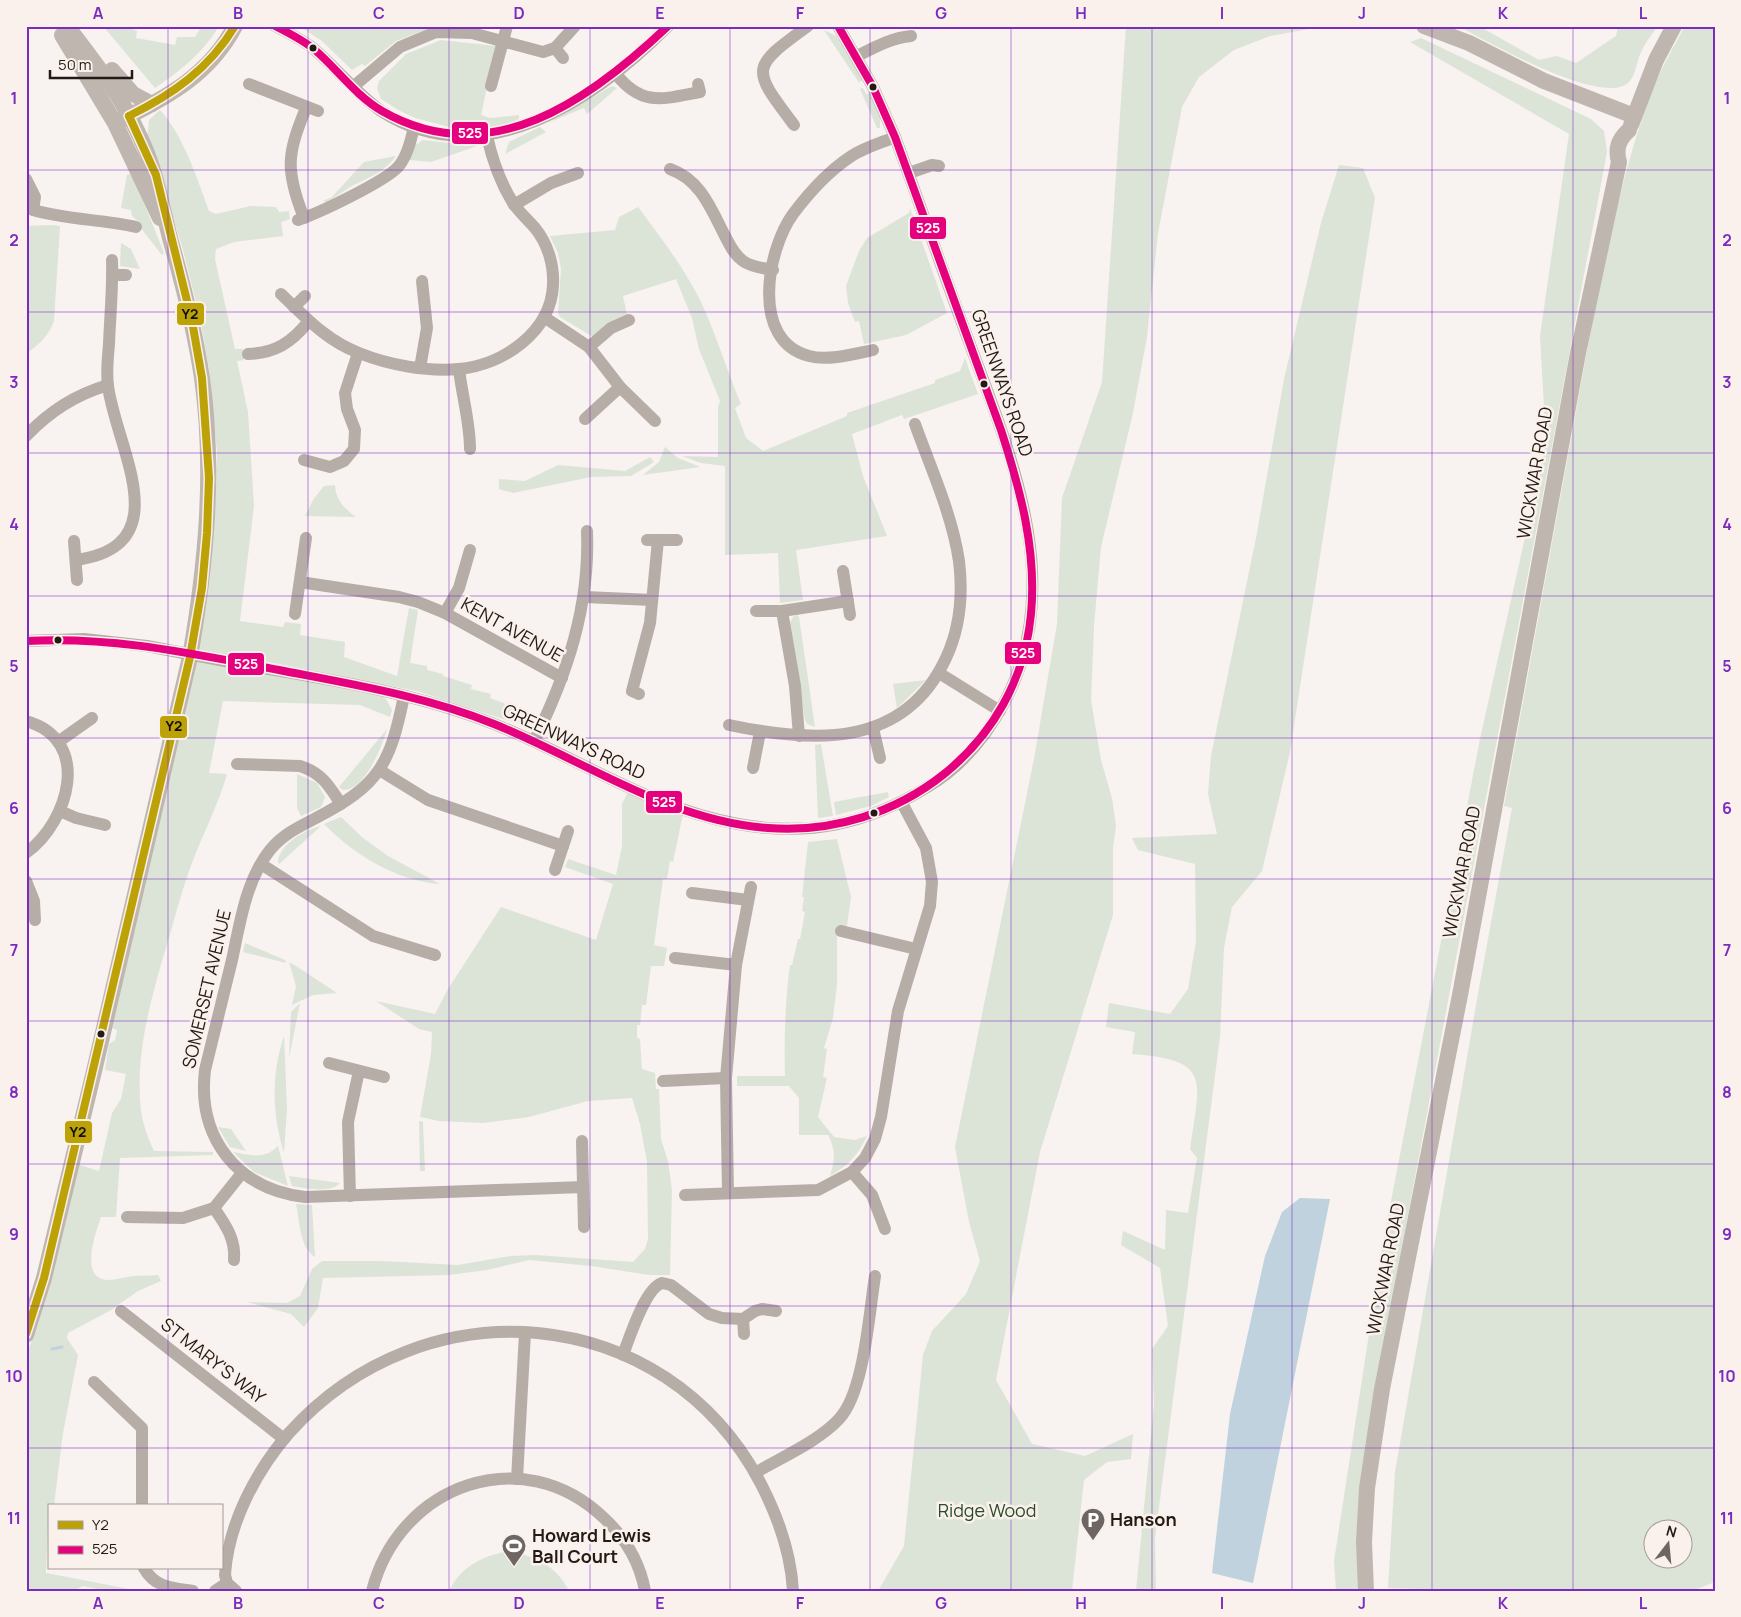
<svg xmlns="http://www.w3.org/2000/svg" width="1741" height="1617" viewBox="0 0 1741 1617" font-family="Manrope,sans-serif">
	<style>
		.green { fill: #dce4d8; fill-rule: evenodd }
		.water { fill: #bfd2de }
		.lines { fill: none; stroke-linecap: round; stroke-linejoin: round }
		.stream { stroke: #bfd2de; stroke-width: 3 }
		.street { stroke: #b7ada7; stroke-width: 12 }
		.secondary { stroke: #c0b6b0; stroke-width: 16 }
		.street-bridge { stroke: #b7ada7; stroke-width: 12 }
		.bus-1-casing { stroke: #fbf1ec; stroke-width: 11 }
		.bus-2-casing { stroke: #fbf1ec; stroke-width: 11 }
		.bus-1 { stroke: #bda207; stroke-width: 8 }
		.bus-2 { stroke: #e5007d; stroke-width: 8 }
		.grid { fill: none; stroke: #7b2cbf; stroke-width: 1; stroke-opacity: 0.55 }
		.bus-dot { fill: #231a16; stroke: #fbf1ec; stroke-width: 2 }
		.labels { text-anchor: middle; stroke-width: 5; stroke-linejoin: round; paint-order: stroke }
		.street-label { font-size: 18px; fill: #231a16; stroke: #fbf1ec }
		.park-label { font-size: 18px; fill: #294b27; stroke: #fbf1ec }
		.poi-label { font-size: 18px; font-weight: bold; fill: #231a16; stroke: #fbf1ec; text-anchor: start }
		.line-badge { stroke: #fbf1ec; stroke-width: 2 }
		.badge-label { font-size: 14px; text-anchor: middle; font-weight: bold; fill: #fff }
		.pale-badge-label { font-size: 14px; text-anchor: middle; font-weight: bold; fill: #111 }
		.neatline { fill: none; stroke: #7b2cbf; stroke-width: 2 }
		.grid-label { font-size: 16px; text-anchor: middle; font-weight: bold; fill: #7b2cbf }
	</style>
	<rect width="100%" height="100%" fill="#f8f2f0"/>
	<g class="green">
		<path d="M103,26H124L137,31L136,38L175,45L177,37H195L202,26H219C203,53 180,71 155,88Z"/>
		<path d="M299,26H436L396,41L365,66L362,64L352,70L322,41Z"/>
		<path d="M1126,26H1326L1270,36L1234,50L1199,77L1182,107L1158,233L1147,337L1133,413L1101,547L1094,626L1091,700L1101,760L1112,798L1116,826L1113,847V915L1040,1152L996,1380L1032,1444L1085,1456L1133,1434L1131,1459L1107,1462L1084,1480L1072,1591H878L904,1546L923,1355L932,1331L966,1294L980,1261L969,1222L955,1147L1034,759L1057,624L1062,498L1102,382Z"/>
		<path d="M1458,26H1479L1539,60L1557,56L1576,63L1616,36L1618,26H1658C1652,34 1645,43 1641,52C1637,60 1636,73 1630,81C1606,110 1487,41 1458,26Z"/>
		<path d="M1685,26H1715V1582L1692,1591H1481L1388,1588L1395,1472L1479,988L1512,808L1504,806L1591,329C1607,248 1624,165 1653,88C1662,67 1674,46 1685,26ZM1654,1530H1684V1560H1654Z"/>
		<path d="M824,30L836,36L863,80L859,82L860,84Z"/>
		<path d="M1421,38L1591,119L1604,131L1607,152L1402,1247L1358,1591H1336L1334,1561L1383,1243L1480,739L1546,443L1540,336L1569,134L1410,42Z"/>
		<path d="M441,40L496,46L481,115L490,118L519,115V119C495,129 474,131 449,130V127L415,118L400,111L381,99L377,88L379,81L406,54Z"/>
		<path d="M612,86L617,88L587,114L584,108L550,122Z"/>
		<path d="M863,88L866,94L869,93L880,116V128H877L860,89Z"/>
		<path d="M160,110C182,133 198,180 209,211L216,214L251,206L276,207L279,212L289,211L290,219L281,222L283,236L234,242L216,249L215,259L235,349H243L244,360L237,361L248,412L254,506L240,621L283,627L285,622L301,624L300,635L345,642L344,657L397,676L409,608L418,610L410,663L427,666V670L443,674V676L472,685L471,689L491,694L490,698L517,708L516,711L530,715L525,723H515L417,691L253,659V655L246,653L242,676L249,677L250,671L382,696L386,699L392,710L390,717L360,705L223,701L209,773L227,774C219,802 206,828 195,855C185,880 178,906 171,931C154,988 134,1051 141,1111C143,1125 148,1138 154,1151L213,1152V1155L120,1158L116,1217H101C96,1232 78,1279 108,1280C114,1280 121,1278 127,1277C137,1275 148,1276 158,1275L161,1281L138,1291L111,1310L68,1333L67,1338L78,1355L63,1433L54,1506H49L46,1573L140,1591H107L83,1586L73,1591H26V1356L33,1337L77,1164L99,1171L112,1113L121,1099L126,1074L105,1070L109,1044L115,1040L117,1030L109,1027L213,522L217,452L209,369L200,318L182,246L147,140L149,120Z"/>
		<path d="M540,127L546,132L505,154L509,142Z"/>
		<path d="M422,140L477,146L431,162L409,160L414,143L418,144Z"/>
		<path d="M396,156C384,173 367,178 350,187C342,192 334,198 326,202L323,201L332,197L364,162Z"/>
		<path d="M1339,165L1363,168L1375,198L1290,752L1262,871L1232,907L1224,948L1220,1037L1155,1538L1156,1591H1136L1154,1404L1152,1349L1168,1326L1160,1268L1121,1245L1123,1231L1165,1250L1166,1210L1188,1213L1197,1158L1190,1149C1199,1081 1214,1060 1132,1054L1135,1032L1106,1027L1109,1003L1170,1014L1188,989L1196,941L1195,864L1138,850L1132,838L1217,834L1208,794L1211,756L1256,538L1284,379L1321,223Z"/>
		<path d="M132,173L164,253L162,255L140,227V223L132,216L131,210L121,208L127,175Z"/>
		<path d="M638,207C661,238 685,269 702,304C717,337 727,371 741,404L735,408L746,438L763,451L847,416V413L935,383V380L960,371L965,358L978,394L904,419L902,415L852,434L863,476L887,536L796,550L803,600L780,603L778,553L725,555V466L701,463L682,456L718,457V407L720,401L699,349L692,318L676,279L623,296L627,315L593,337L560,317L558,313L561,269L558,253L550,236L615,230L619,217Z"/>
		<path d="M910,208L947,313L906,335L864,344L859,321L855,322L848,303L846,286L859,251L867,238L909,213Z"/>
		<path d="M52,225L60,226L54,321C49,336 38,345 26,354V226Z"/>
		<path d="M121,243L131,249L140,269L120,266Z"/>
		<path d="M665,447L678,458L700,467L643,475L659,462Z"/>
		<path d="M650,457L654,462L631,476L591,477L513,493L499,489V479L525,481L558,465L625,471Z"/>
		<path d="M335,485C336,501 344,508 356,517L305,516L313,500L324,486Z"/>
		<path d="M797,615L799,617L815,727L807,724L805,720L789,625L793,617Z"/>
		<path d="M926,680L897,708L893,684Z"/>
		<path d="M387,729C382,747 365,790 343,790L339,787Z"/>
		<path d="M821,744L833,816L818,818L815,745Z"/>
		<path d="M297,774L317,783L325,797L321,807L301,816L297,808Z"/>
		<path d="M628,792L683,814L673,862L670,861L667,879H663L654,945L667,948L664,966H651L646,1005H642L640,1025H637V1038L640,1039L642,1069L655,1073L656,1089H659L661,1139L668,1161L672,1190L670,1275H649L591,1266L529,1260L487,1270L449,1275L323,1278L318,1308L304,1327L291,1314L247,1302L287,1303L300,1296L312,1269L322,1261H381L458,1265L510,1256L535,1255L633,1262L645,1249L648,1239L647,1162L640,1124L632,1098L588,1101L529,1117L483,1123L439,1121L420,1117L431,1054L432,1032L419,1029L376,1001L435,1014L448,989L501,907L596,940L613,884L565,867L568,859L616,875L622,846V804Z"/>
		<path d="M888,792L889,797L871,806L836,815L834,802Z"/>
		<path d="M341,817L363,838L388,856L440,884C397,881 354,855 324,824Z"/>
		<path d="M321,826L279,864L278,861C280,844 306,829 321,826Z"/>
		<path d="M837,839L851,897L847,926H837V984L833,1018L824,1048L827,1049L823,1077L827,1078L818,1117L834,1137L855,1140L867,1136C858,1155 849,1165 830,1176C835,1160 836,1150 828,1135H799V1098L789,1086H737V1076H785C784,1038 785,1003 790,965H792L798,939H800L805,912L802,911L804,897H802L808,842Z"/>
		<path d="M245,943L285,960L286,963L243,952Z"/>
		<path d="M289,962L296,966L337,993L313,995L292,1005L296,986Z"/>
		<path d="M300,1003L289,1058L291,1012Z"/>
		<path d="M284,1036L287,1109L284,1153C272,1115 271,1074 284,1036Z"/>
		<path d="M419,1121L423,1122L425,1171H420Z"/>
		<path d="M218,1127L231,1129L246,1151L230,1147Z"/>
		<path d="M278,1146L288,1186L254,1172L233,1152C251,1155 264,1160 278,1146Z"/>
		<path d="M289,1176L340,1183C330,1194 305,1188 292,1186Z"/>
		<path d="M296,1204L312,1205L315,1257C299,1247 300,1221 296,1204Z"/>
		<path d="M504,1552C532,1553 556,1565 569,1591H449C460,1568 480,1557 504,1552Z"/>
	</g>
	<path class="water" d="M1300,1198L1330,1199L1253,1583L1212,1573L1230,1414L1265,1256L1282,1212Z"/>
	<g class="lines">
		<path class="stream" d="M52,1349L62,1347"/>
		<g class="street">
			<path d="M275,26C289,33 303,40 314,49C337,69 357,94 381,111C483,177 596,99 668,26"/>
			<path d="M555,48L563,58"/>
			<path d="M857,56C875,47 891,38 911,36"/>
			<path d="M616,74C642,107 663,99 700,92L698,84"/>
			<path d="M249,84L318,111"/>
			<path d="M354,86L400,47L436,32L472,33L543,52L555,48L575,26"/>
			<path d="M491,86L507,26"/>
			<path d="M794,125C751,68 750,68 808,26"/>
			<path d="M670,169C701,180 711,209 725,236C730,245 734,255 743,261C751,267 763,268 773,270"/>
			<path d="M909,173L932,165L939,166"/>
			<path d="M26,179L35,197L33,210"/>
			<path d="M514,205L551,183L578,173"/>
			<path d="M33,210C67,220 102,219 136,227"/>
			<path d="M304,218C285,170 287,154 306,108"/>
			<path d="M298,220C319,213 384,182 398,167C407,157 411,140 414,127"/>
			<path d="M113,275H126"/>
			<path d="M281,294C305,317 327,341 359,353C389,365 427,372 459,369C503,365 551,332 553,285C554,265 548,244 535,228C528,220 519,212 513,203C500,182 492,159 487,136"/>
			<path d="M294,307L305,296"/>
			<path d="M544,317L589,347L620,387L655,421"/>
			<path d="M589,347L611,328L629,320"/>
			<path d="M873,350C854,354 828,361 809,356C750,341 767,250 793,214C808,194 829,171 850,157C863,148 881,143 895,137"/>
			<path d="M248,354C275,353 291,343 308,322"/>
			<path d="M420,368L427,328L422,281"/>
			<path d="M459,369C462,396 470,422 470,449"/>
			<path d="M585,419L620,387"/>
			<path d="M26,436C50,411 75,395 108,385"/>
			<path d="M304,460L330,467L344,461L354,449L355,430L347,409L345,393L358,353"/>
			<path d="M647,540H677"/>
			<path d="M74,541L77,580"/>
			<path d="M76,560C180,546 116,448 108,386C106,372 108,357 109,344C110,316 113,288 112,260"/>
			<path d="M843,571L850,615"/>
			<path d="M300,582L399,597L418,602L445,613L562,678"/>
			<path d="M585,597L652,600"/>
			<path d="M756,611H782L848,601"/>
			<path d="M782,611L795,686L799,736"/>
			<path d="M445,613L459,588L470,550"/>
			<path d="M295,614L306,538"/>
			<path d="M26,641L84,639L147,646"/>
			<path d="M251,666C332,680 417,693 494,724C575,756 651,809 738,824C809,837 868,824 929,786C962,766 986,737 1004,703C1068,585 1010,453 968,339C943,272 920,204 895,137L873,87L838,26"/>
			<path d="M939,673L1000,711"/>
			<path d="M639,694L632,691L650,623L658,540"/>
			<path d="M404,696C390,764 380,785 316,818C299,827 283,834 270,850C246,880 240,923 232,960C223,996 214,1033 205,1070C197,1138 237,1189 305,1197L583,1187"/>
			<path d="M26,721C93,740 69,822 26,853"/>
			<path d="M729,725C813,743 904,749 946,658C960,628 963,594 959,561C952,514 931,469 915,424"/>
			<path d="M873,728L880,758"/>
			<path d="M534,741C567,675 590,606 587,531"/>
			<path d="M58,742L92,718"/>
			<path d="M237,764L300,766C322,773 329,786 341,804"/>
			<path d="M753,768L760,732"/>
			<path d="M381,771L428,800L563,846"/>
			<path d="M60,811L76,818L105,825"/>
			<path d="M261,864L373,936L435,955"/>
			<path d="M555,870L568,831"/>
			<path d="M26,881L34,901L35,920"/>
			<path d="M692,893L748,900"/>
			<path d="M841,931L916,949"/>
			<path d="M675,958L736,965"/>
			<path d="M329,1063L384,1077"/>
			<path d="M663,1081L726,1078"/>
			<path d="M582,1141L584,1227"/>
			<path d="M852,1172L872,1195L885,1229"/>
			<path d="M728,1193L726,1078L736,965L751,887"/>
			<path d="M685,1195L818,1190L852,1172L865,1158L875,1139L881,1117L898,1011L930,906L932,882L926,848L902,803"/>
			<path d="M350,1196L348,1122L359,1071"/>
			<path d="M214,1208C225,1224 236,1239 234,1260"/>
			<path d="M127,1217L183,1218L214,1208L242,1173"/>
			<path d="M121,1311L284,1439"/>
			<path d="M743,1319L744,1334"/>
			<path d="M623,1355C629,1339 645,1288 662,1283L671,1285L709,1314L722,1318L743,1319L755,1311L762,1309L776,1311"/>
			<path d="M94,1382L142,1428V1506"/>
			<path d="M755,1473C780,1458 819,1441 839,1419C864,1393 869,1314 875,1276"/>
			<path d="M517,1479L525,1333"/>
			<path d="M144,1568C155,1588 173,1588 193,1591"/>
			<path d="M215,1591L227,1583"/>
			<path d="M236,1591L227,1583L225,1575C228,1524 256,1471 289,1433C424,1282 665,1301 761,1484C778,1517 791,1553 793,1591"/>
			<path d="M372,1591C399,1485 523,1439 605,1519C625,1538 640,1563 645,1591"/>
		</g>
		<g class="secondary">
			<path d="M1424,26L1469,43L1544,81L1634,116"/>
			<path d="M62,35L115,123L160,218"/>
			<path d="M112,70L133,94L152,104"/>
			<path d="M121,120C168,97 210,74 235,26"/>
			<path d="M1631,125L1656,60L1674,26"/>
			<path d="M26,1335L44,1278L95,1067L190,657C206,565 215,471 202,378C195,331 183,284 170,238C161,203 156,170 140,137C122,97 94,61 67,26"/>
			<path d="M1366,1591L1364,1542L1367,1488L1382,1389L1460,995L1578,353L1619,162C1615,148 1619,139 1629,130"/>
		</g>
		<path class="street-bridge" d="M147,646L251,666"/>
		<defs>
			<g id="bus-1">
				<path d="M129,116C173,94 209,69 235,26"/>
				<path d="M26,1334L44,1278L190,657L202,588L207,533L209,478L202,378L192,321L156,175L129,116"/>
			</g>
			<g id="bus-2">
				<path d="M275,26C289,33 303,40 315,50C337,69 356,96 382,111C490,173 590,100 668,26"/>
				<path d="M26,641C114,636 193,654 279,670C351,684 425,696 494,724C584,760 668,821 768,828C898,838 1019,746 1031,614C1037,550 1020,489 1001,430L895,137L873,87L838,26"/>
			</g>
		</defs>
		<use href="#bus-1" class="bus-1-casing"/>
		<use href="#bus-2" class="bus-2-casing"/>
		<use href="#bus-1" class="bus-1"/>
		<use href="#bus-2" class="bus-2"/>
	</g>
	<path class="grid" d="M168,26V1506M308,26V1591M449,26V1591M590,26V1591M730,26V1591M870,26V1591M1011,26V1591M1152,26V1591M1292,26V1591M1432,26V1591M1573,26V1591M26,170H1715M26,312H1715M26,453H1715M26,596H1715M26,738H1715M26,879H1715M26,1021H1715M26,1164H1715M26,1306H1715M26,1448H1715M168,1568V1591"/>
	<defs>
		<symbol id="parking-pin" viewBox="-11 -11 22 30"><path d="M0 17L-7.5 6A9.5 9.5 0 1 1 7.5 6Z" fill="#6e6662" stroke="#fbf1ec"/><path d="M-3.5-5.5H1a3.5 3.5 0 0 1 0 7H-1V5.5H-3.5ZM-1-3.4V-.6H.8a1.4 1.4 0 0 0 0-2.8Z" fill="#fff"/></symbol>
		<symbol id="stadium-pin" viewBox="-11 -11 22 30"><path d="M0 17L-7.5 6A9.5 9.5 0 1 1 7.5 6Z" fill="#6e6662" stroke="#fbf1ec"/><path d="M0-5a6.5 5 0 1 0 0 10a6.5 5 0 1 0 0-10ZM-3.5-1.8h7v3.6h-7Z" fill="#fff"/></symbol>
	</defs>
	<g fill-rule="evenodd">
		<use href="#parking-pin" x="1079" y="1506" width="28" height="38"/>
		<use href="#stadium-pin" x="500" y="1532" width="28" height="38"/>
	</g>
	<g class="bus-dot">
		<circle cx="313" cy="48" r="4.5"/>
		<circle cx="873" cy="87" r="4.5"/>
		<circle cx="984" cy="384" r="4.5"/>
		<circle cx="58" cy="640" r="4.5"/>
		<circle cx="874" cy="813" r="4.5"/>
		<circle cx="101" cy="1034" r="4.5"/>
	</g>
	<g class="labels">
		<g class="street-label">
			<text transform="translate(1002 383) rotate(71)" y="6">GREENWAYS ROAD</text>
			<text transform="translate(1535 473) rotate(-80)" y="6">WICKWAR ROAD</text>
			<text transform="translate(512 630) rotate(29)" y="6">KENT AVENUE</text>
			<text transform="translate(574 742) rotate(25)" y="6">GREENWAYS ROAD</text>
			<text transform="translate(1462 872) rotate(-79)" y="6">WICKWAR ROAD</text>
			<text transform="translate(207 989) rotate(-77)" y="6">SOMERSET AVENUE</text>
			<text transform="translate(1386 1269) rotate(-79)" y="6">WICKWAR ROAD</text>
			<text transform="translate(213 1361) rotate(38)" y="6">ST MARY'S WAY</text>
		</g>
		<g class="park-label">
			<text x="987" y="1517">Ridge Wood</text>
		</g>
		<g class="poi-label">
			<text x="1110" y="1526">Hanson</text>
			<text x="532" y="1542">Howard Lewis<tspan x="532" dy="21">Ball Court</tspan></text>
		</g>
	</g>
	<g class="line-badge">
		<rect x="451" y="121" width="38" height="24" rx="5" fill="#e5007d"/>
		<rect x="909" y="216" width="38" height="24" rx="5" fill="#e5007d"/>
		<rect x="176" y="302" width="29" height="24" rx="5" fill="#bda207"/>
		<rect x="1004" y="641" width="38" height="24" rx="5" fill="#e5007d"/>
		<rect x="227" y="652" width="38" height="24" rx="5" fill="#e5007d"/>
		<rect x="159" y="715" width="29" height="24" rx="5" fill="#bda207"/>
		<rect x="645" y="790" width="38" height="24" rx="5" fill="#e5007d"/>
		<rect x="64" y="1120" width="29" height="24" rx="5" fill="#bda207"/>
	</g>
	<g class="badge-label">
		<text x="470" y="138">525</text>
		<text x="928" y="233">525</text>
		<text x="1023" y="658">525</text>
		<text x="246" y="669">525</text>
		<text x="664" y="807">525</text>
	</g>
	<g class="pale-badge-label">
		<text x="190" y="319">Y2</text>
		<text x="174" y="731">Y2</text>
		<text x="78" y="1137">Y2</text>
	</g>
	<rect width="1741" height="1617" fill="none" stroke="#fbf1ec" stroke-width="55"/>
	<rect x="48" y="1504" width="175" height="65" fill="#fbf1ec" stroke="#a59b96"/>
	<rect x="58" y="1521" width="25" height="8" fill="#bda207" stroke="#a59b96"/>
	<text x="92" y="1530" font-size="15" fill="#231a16">Y2</text>
	<rect x="58" y="1546" width="25" height="8" fill="#e5007d" stroke="#a59b96"/>
	<text x="92" y="1554" font-size="15" fill="#231a16">525</text>
	<g transform="translate(1668 1544) rotate(16)"><circle r="24" fill="#fbf1ec" stroke="#a59b96"/>
	<path d="M0-4L9 19L0 12L-9 19Z" fill="#6e6662"/>
	<text y="-8" font-size="14" font-weight="bold" text-anchor="middle" fill="#231a16">N</text>
	</g>
	<path d="M50 70v8h82v-8" fill="none" stroke="#231a16" stroke-width="2.5"/>
	<text x="58" y="70" font-size="15" fill="#231a16" stroke="#fbf1ec" stroke-width="4" paint-order="stroke">50 m</text>
	<rect x="28" y="28" width="1686" height="1562" class="neatline"/>
	<g class="grid-label">
		<text x="98" y="19">A</text>
		<text x="238" y="19">B</text>
		<text x="379" y="19">C</text>
		<text x="519" y="19">D</text>
		<text x="660" y="19">E</text>
		<text x="800" y="19">F</text>
		<text x="941" y="19">G</text>
		<text x="1081" y="19">H</text>
		<text x="1222" y="19">I</text>
		<text x="1362" y="19">J</text>
		<text x="1503" y="19">K</text>
		<text x="1643" y="19">L</text>
		<text x="14" y="104">1</text>
		<text x="1727" y="104">1</text>
		<text x="14" y="246">2</text>
		<text x="1727" y="246">2</text>
		<text x="14" y="388">3</text>
		<text x="1727" y="388">3</text>
		<text x="14" y="530">4</text>
		<text x="1727" y="530">4</text>
		<text x="14" y="672">5</text>
		<text x="1727" y="672">5</text>
		<text x="14" y="814">6</text>
		<text x="1727" y="814">6</text>
		<text x="14" y="956">7</text>
		<text x="1727" y="956">7</text>
		<text x="14" y="1098">8</text>
		<text x="1727" y="1098">8</text>
		<text x="14" y="1240">9</text>
		<text x="1727" y="1240">9</text>
		<text x="14" y="1382">10</text>
		<text x="1727" y="1382">10</text>
		<text x="14" y="1524">11</text>
		<text x="1727" y="1524">11</text>
		<text x="98" y="1609">A</text>
		<text x="238" y="1609">B</text>
		<text x="379" y="1609">C</text>
		<text x="519" y="1609">D</text>
		<text x="660" y="1609">E</text>
		<text x="800" y="1609">F</text>
		<text x="941" y="1609">G</text>
		<text x="1081" y="1609">H</text>
		<text x="1222" y="1609">I</text>
		<text x="1362" y="1609">J</text>
		<text x="1503" y="1609">K</text>
		<text x="1643" y="1609">L</text>
	</g>
</svg>
